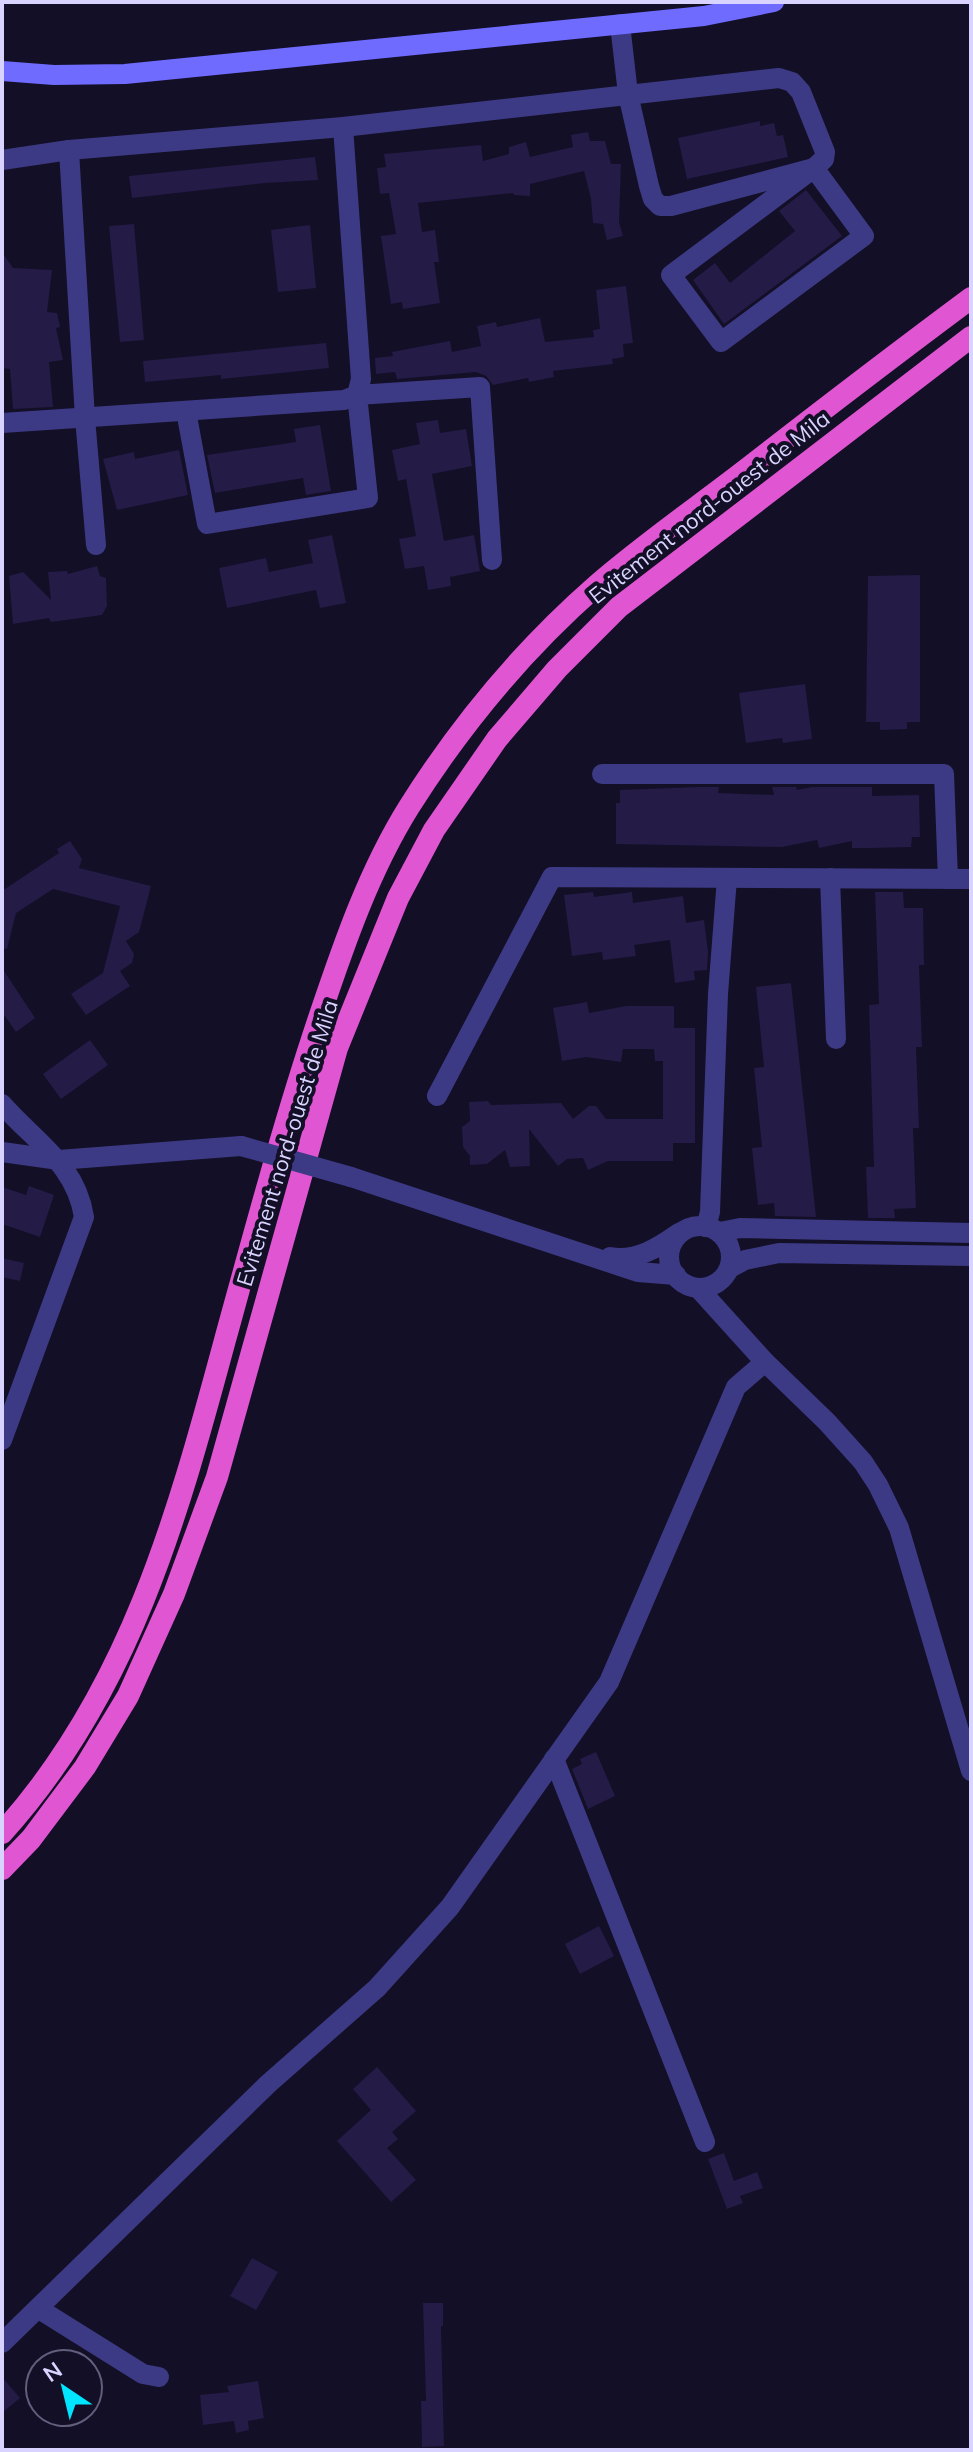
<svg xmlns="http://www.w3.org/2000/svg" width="973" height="2452" viewBox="0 0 973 2452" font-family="Mulish,sans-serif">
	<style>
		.building { fill: #241b47 }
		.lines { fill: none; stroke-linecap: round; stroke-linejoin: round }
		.minor { stroke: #3d3a85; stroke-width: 20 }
		.tertiary { stroke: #3d3a85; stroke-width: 20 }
		.secondary { stroke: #6f6bff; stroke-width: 20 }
		.trunk { stroke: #e055d1; stroke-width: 22 }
		.minor-bridge { stroke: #3d3a85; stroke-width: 20 }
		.labels { text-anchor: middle; stroke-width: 8; stroke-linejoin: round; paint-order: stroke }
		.street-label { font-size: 22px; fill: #d9d4ff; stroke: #130f26 }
	</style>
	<rect width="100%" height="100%" fill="#130f26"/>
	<g class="building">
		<path d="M760,121V126L774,123L777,136L783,135L788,157L687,179L678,138Z"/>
		<path d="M588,132L590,141H605L611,164H621L619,222L623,236L607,240L603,224L593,223L591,199L584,171L530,184V196L514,195L513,193L418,203L422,232L435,230L439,262H434L440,303L403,309L402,302L391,304L381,236L396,234L389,193L380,194L377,168L386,167L384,154L481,145L483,161L509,154V147L526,142L530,157L573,147L571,135Z"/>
		<path d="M315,157L318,180L265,183L132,198L129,176Z"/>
		<path d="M806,190L842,236L724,324L693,280L715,263L730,283L795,231L779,211Z"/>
		<path d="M134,224L144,340L120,342L109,226Z"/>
		<path d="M310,225L316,288L278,292L271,230Z"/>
		<path d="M2,252L13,268L52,270L47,312L57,313L60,327L56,328L63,360L49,362L53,407L13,409L10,369L2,368Z"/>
		<path d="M626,286L633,343L623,344L624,357L612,359L613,364L553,371L554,377L529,382L528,378L493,385L486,376L476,372L397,379L395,372L376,374L375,358L393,356L392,352L450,341L452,352L481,346L477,326L496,322L497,327L540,318L545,342L594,337L593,330L600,329L596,290Z"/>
		<path d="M326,343L329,368L221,379V375L145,382L143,361Z"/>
		<path d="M438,420L440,433L466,429L472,466L432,474L444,541L474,535L480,571L450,577L451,586L428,590L424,566L405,569L399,539L416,536L406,479L398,481L392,450L420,444L416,423Z"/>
		<path d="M320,425L331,491L306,495L303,478L215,493L207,455L296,442L294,429Z"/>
		<path d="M179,450L188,495L117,510L103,459L134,452L135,459Z"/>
		<path d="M332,535L346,603L320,608L316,590L227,608L219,568L266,558L269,572L313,563L308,540Z"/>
		<path d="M97,566L100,576L106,578L107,606L102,615L51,622L49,618L13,624L9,576L23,572L51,600L48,572L67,571L68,574Z"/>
		<path d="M920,575V722H907V729L880,730V722H866L868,576Z"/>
		<path d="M805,684L812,739L783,743L782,738L746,743L739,693Z"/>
		<path d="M697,787H719L718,793L774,795L772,787H796L797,790L812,787H872V796L919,795L920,837H912L911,847L872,848H852V841L819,848L817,840L782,847L616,844V803H620V790Z"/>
		<path d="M70,841L82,859L79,868L151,886L139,932L126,941L134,954L132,963L120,971L130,986L86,1015L71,994L103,973L120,906L53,889L16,913L7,949L2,948V891L59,853L57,849Z"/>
		<path d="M593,892L594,897L632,892L633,903L683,896L686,923L704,920L708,952L707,970L694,971L695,980L675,983L670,940L634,945L636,956L603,960L602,952L572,956L564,895Z"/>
		<path d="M875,892H903L904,908H923L924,965H919L922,1047H916L919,1128H913L916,1208L894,1209L895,1218H868L866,1167H874L869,1005L879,1004Z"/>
		<path d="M2,968L35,1018L16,1032L2,1012Z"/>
		<path d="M791,983L816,1217L775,1216L774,1203L758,1205L752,1148L762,1147L754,1068L764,1067L756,987Z"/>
		<path d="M587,1002L589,1013L626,1006H674V1028H695V1143H673V1161H608L588,1170L583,1158L567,1159L558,1166L529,1129L530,1166L510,1167L505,1150L487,1164L470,1165V1156L463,1147L462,1127L470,1121L469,1102L488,1101L491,1105L561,1103L573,1119L589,1106H596L606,1119H663V1061H655L654,1049H623L621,1062L586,1057L562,1061L553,1008Z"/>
		<path d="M90,1040L108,1065L61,1099L43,1074Z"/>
		<path d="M29,1186L54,1195L40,1237L2,1224V1187L26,1195Z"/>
		<path d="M2,1258L24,1263L20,1281L2,1277Z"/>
		<path d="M596,1752L615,1796L588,1809L572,1769L582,1764L580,1759Z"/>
		<path d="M599,1926L614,1956L580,1974L565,1944Z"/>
		<path d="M377,2067L416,2111L392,2132L398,2139L387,2148L416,2180L391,2202L337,2141L371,2110L353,2089Z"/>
		<path d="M724,2153L734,2181L757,2172L763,2188L740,2196L743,2203L727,2209L708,2159Z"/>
		<path d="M252,2258L278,2272L256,2310L230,2296Z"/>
		<path d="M423,2303H443V2326H441L444,2446L422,2447L421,2401H426Z"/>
		<path d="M2,2377L20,2398L2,2413Z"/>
		<path d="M258,2381L264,2418L248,2421L249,2430L236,2433L234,2421L203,2425L200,2395L229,2392L227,2386Z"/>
	</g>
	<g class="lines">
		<g class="minor">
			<path d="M2,160L69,150"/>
			<path d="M814,168L864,236L721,342L671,275Z"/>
			<path d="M186,411L207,524L368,498L357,395L480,387L492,560"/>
			<path d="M2,423L344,400L357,395L361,379L343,127"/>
			<path d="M96,545L85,418L69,150L343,127L779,78L792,82L801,92L825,152L824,159L814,168L671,206H660L653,199L649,186L628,94L620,24"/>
			<path d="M602,774H944L948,879"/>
			<path d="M830,878L836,1039"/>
			<path d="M437,1096L552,877L971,879"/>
			<path d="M2,1152L59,1160L241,1146"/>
			<path d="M351,1177L638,1272L676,1275"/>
			<circle cx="700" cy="1257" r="31"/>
			<path d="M706,1227L710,1212L718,994L727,878"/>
			<path d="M720,1232L740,1228L971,1233"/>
			<path d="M610,1257C636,1262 659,1247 679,1233"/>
			<path d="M730,1268L745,1260L779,1253L971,1256"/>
			<path d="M765,1362L827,1422L863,1462L878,1485L899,1528L971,1771"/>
			<path d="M554,1759L705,2142"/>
			<path d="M39,2309L143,2374L159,2377"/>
			<path d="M2,2343L268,2084L377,1988L450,1907L609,1682L736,1387L765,1362L699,1289"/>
		</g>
		<path class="tertiary" d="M2,1104C35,1142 76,1164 84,1217L2,1440"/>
		<path class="secondary" d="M2,71L54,75L125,74L704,16L774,2"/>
		<g class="trunk">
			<path d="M2,1833C129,1693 177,1518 225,1340C255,1231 284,1122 320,1015C344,944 369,871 409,807C460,726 525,648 597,585C642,546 692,511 739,475C816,415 893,356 971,298"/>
			<path d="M2,1869L31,1839L85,1767L128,1696L174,1594L217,1477L337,1048L398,898L434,830L497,739L557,669L619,607L971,337"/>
		</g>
		<path class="minor-bridge" d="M241,1146L351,1177"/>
	</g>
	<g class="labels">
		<g class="street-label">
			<text transform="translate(709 507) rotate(-38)" y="8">Evitement nord-ouest de Mila</text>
			<text transform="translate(287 1143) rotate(-73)" y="8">Evitement nord-ouest de Mila</text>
		</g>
	</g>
	<rect width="973" height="2452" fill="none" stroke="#d9d4ff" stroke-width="8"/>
	<g transform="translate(64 2388) rotate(325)"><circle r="38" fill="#130f26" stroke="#625e7d" stroke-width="2"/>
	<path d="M0-6L14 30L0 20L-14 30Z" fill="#00e5ff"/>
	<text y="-12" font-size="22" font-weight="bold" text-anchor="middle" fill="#d9d4ff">N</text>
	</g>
</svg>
